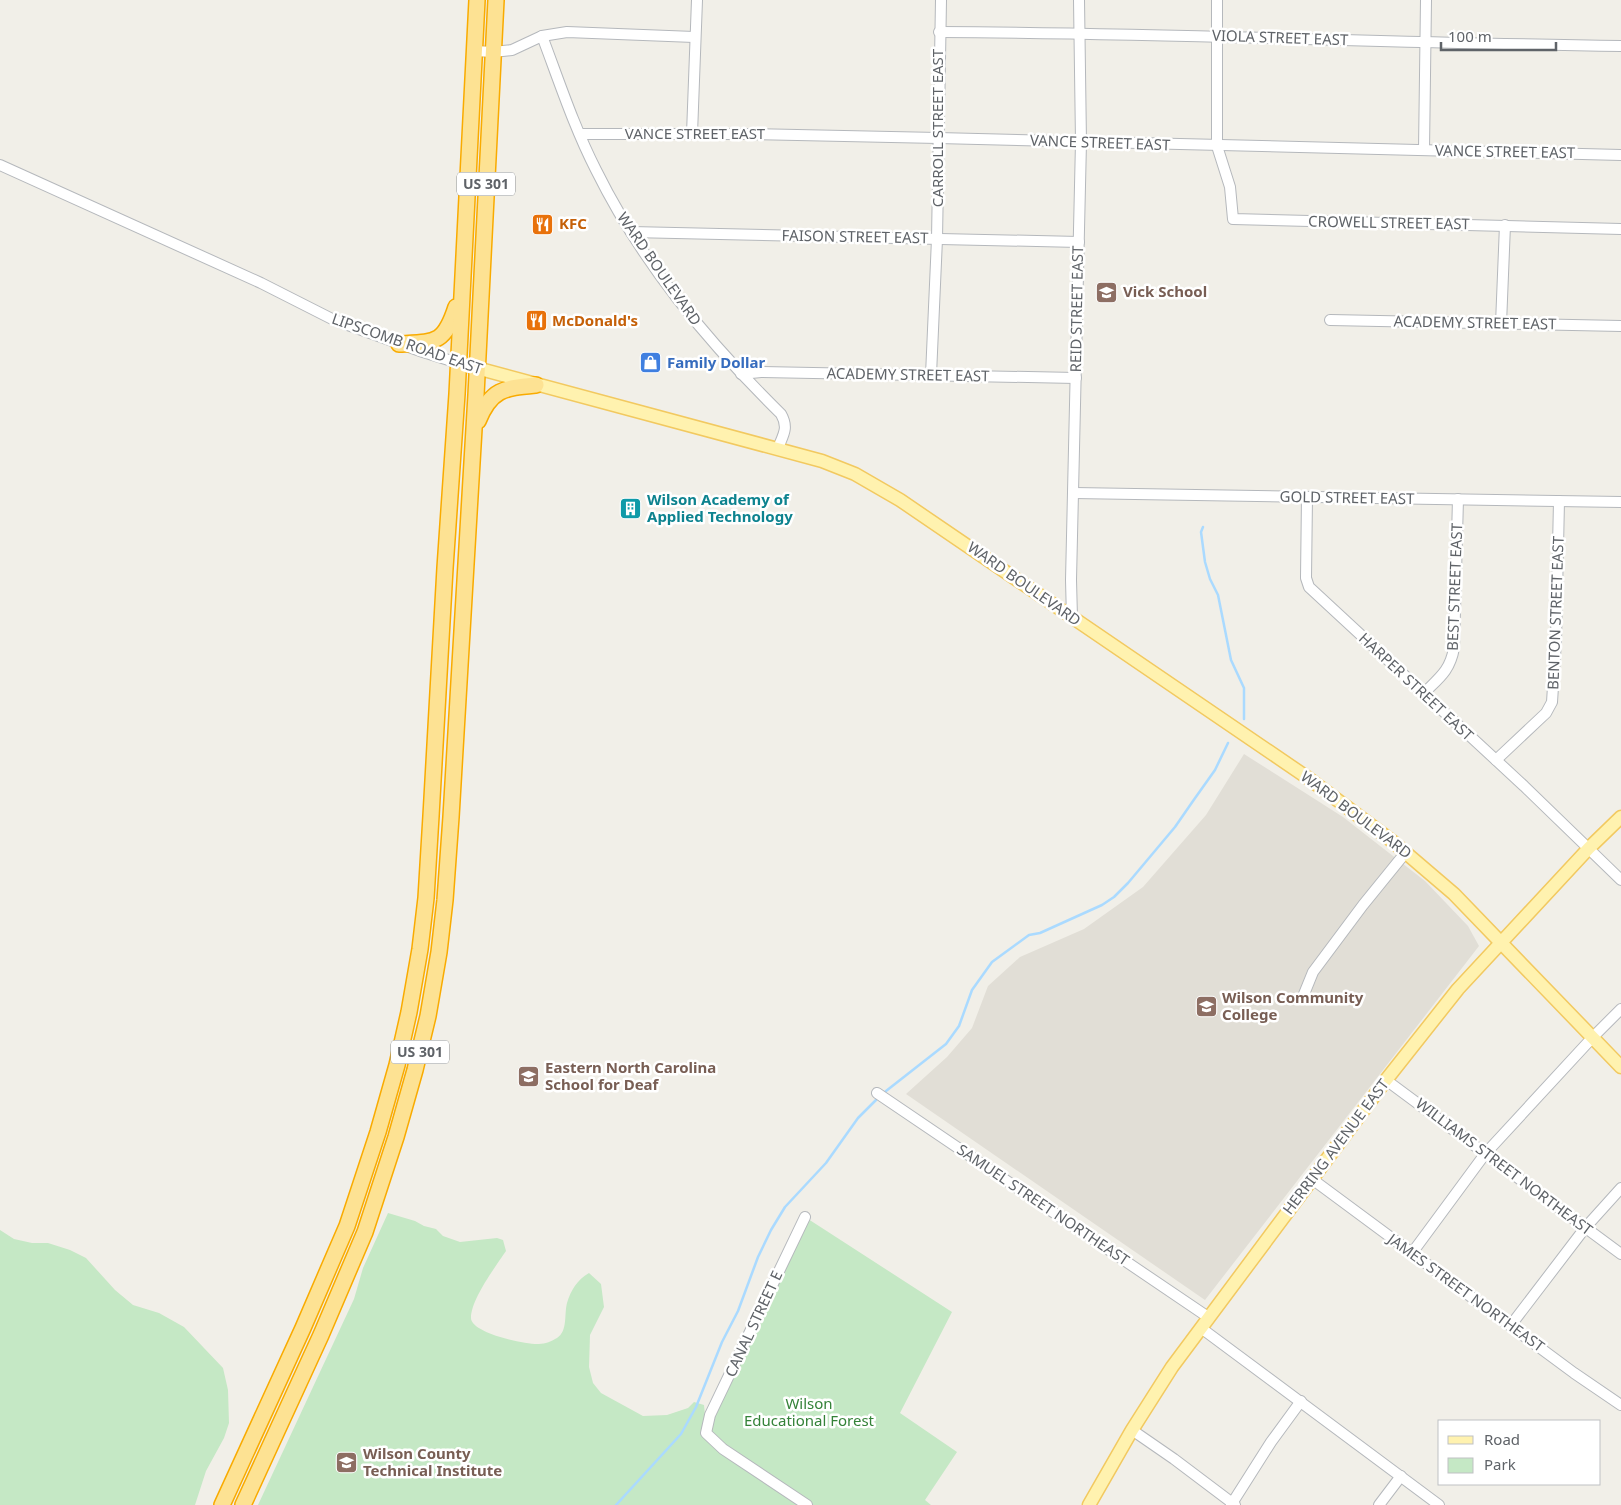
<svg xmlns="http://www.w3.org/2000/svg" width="1621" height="1505" viewBox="0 0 1621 1505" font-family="'Noto Sans',sans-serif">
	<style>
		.education { fill: #e1ded6 }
		.green { fill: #c5e8c5 }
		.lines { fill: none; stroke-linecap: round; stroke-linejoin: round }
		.stream { stroke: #aadaff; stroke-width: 2.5 }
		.minor-casing { stroke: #b5b8bc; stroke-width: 12 }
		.major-casing { stroke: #f2c960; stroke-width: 15 }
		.highway-casing { stroke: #f9ab00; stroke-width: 18 }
		.minor { stroke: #fff; stroke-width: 10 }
		.major { stroke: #fff2af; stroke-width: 12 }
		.highway { stroke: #fde293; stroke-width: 15 }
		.labels { text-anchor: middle; stroke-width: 5; stroke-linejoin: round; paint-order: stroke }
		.shield { fill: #fff; stroke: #8f9295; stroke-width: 1 }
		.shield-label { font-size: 14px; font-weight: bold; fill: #5f6368 }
		.street-label { font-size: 15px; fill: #5f6368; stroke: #fff }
		.food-label { font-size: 15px; font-weight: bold; fill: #c56008; stroke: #fff; text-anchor: start }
		.education-label { font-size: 15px; font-weight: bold; fill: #785e54; stroke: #fff; text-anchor: start }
		.shop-label { font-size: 15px; font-weight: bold; fill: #366cbe; stroke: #fff; text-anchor: start }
		.culture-label { font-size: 15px; font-weight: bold; fill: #0d838f; stroke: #fff; text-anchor: start }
		.park-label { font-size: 15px; fill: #348238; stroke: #fff }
	</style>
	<rect width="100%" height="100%" fill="#f1efe8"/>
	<path class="education" d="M1244,754L1343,817L1425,881L1468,926L1479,946L1205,1300L906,1094L947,1057L972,1028L988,986L1020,957L1084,929L1143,887L1206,815Z"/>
	<g class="green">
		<path d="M388,1213L415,1221L424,1226L436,1229L443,1236L460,1242L497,1238L503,1240L506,1251C496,1266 471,1299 471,1318C471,1333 526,1345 539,1344C545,1344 552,1341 557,1338C568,1331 564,1314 567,1303C571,1290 577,1280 589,1273L601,1284L604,1307L590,1335L589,1367L593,1383L601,1393L643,1416L667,1415L688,1408L694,1402L704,1405L705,1415L805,1217L952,1312L900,1413L957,1452L925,1500L931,1505H258L354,1299L363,1268Z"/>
		<path d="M0,1230L14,1239L32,1243H48L70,1250L86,1258L115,1290L133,1305L159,1313L184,1327L223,1368L228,1390L229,1423L224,1438L206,1471L195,1505H0Z"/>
	</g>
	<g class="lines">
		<g class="stream">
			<path d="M1203,527L1201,532L1205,562L1210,579L1218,595L1231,660L1244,688V719"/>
			<path d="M886,1091L946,1044L959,1026L972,990L992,962L1029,935L1040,933L1102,905L1114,897L1128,883L1175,827L1193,801L1215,770L1228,743"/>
			<path d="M616,1505L681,1434L696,1407L722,1342L738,1311L758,1257L771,1230L785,1207L826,1163L858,1118L876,1100"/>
		</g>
		<defs>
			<g id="minor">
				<path d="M1217,0V146L1230,187L1233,219L1621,229"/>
				<path d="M939,32C1166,33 1394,43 1621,46"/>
				<path d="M542,36C559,81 574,127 596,170C642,263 707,341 781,414C789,428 783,435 778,448"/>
				<path d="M475,51L493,52L512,50L542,36L567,32L694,37"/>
				<path d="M580,134H746L938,138L1621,155"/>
				<path d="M692,134L697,0"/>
				<path d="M1424,150L1426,0"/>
				<path d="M0,165L261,283L334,320L423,352L458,363"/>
				<path d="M631,232L1079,242"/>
				<path d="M1330,320L1621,326"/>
				<path d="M1501,324L1505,225"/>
				<path d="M741,374L761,372L1076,378"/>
				<path d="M931,375L937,239L941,0"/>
				<path d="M1074,493L1621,502"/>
				<path d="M1307,497L1306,578L1309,587L1524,786L1621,880"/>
				<path d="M1072,618L1071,580L1081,142L1079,0"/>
				<path d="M1424,693C1439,678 1450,671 1454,648L1458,499"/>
				<path d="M1496,760L1546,713L1552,702L1556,641L1559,501"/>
				<path d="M1302,999L1313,972L1363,905L1406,852"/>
				<path d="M1386,1080L1621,1254"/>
				<path d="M877,1093L1208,1317"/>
				<path d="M1312,1179L1574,1373L1621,1405"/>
				<path d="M805,1217L710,1415L706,1433L723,1449L807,1505"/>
				<path d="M1412,1253L1485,1154L1592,1038L1621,1009"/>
				<path d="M1511,1325L1585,1228L1621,1188"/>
				<path d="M1201,1328L1439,1505"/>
				<path d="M1132,1430L1174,1459L1235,1505"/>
				<path d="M1231,1505L1271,1442L1301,1401"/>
				<path d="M1379,1505L1401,1476"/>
			</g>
			<g id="major">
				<path d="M458,363L822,461L855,474L900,500L1308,778L1392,841L1454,894L1621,1067"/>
				<path d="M1089,1505L1132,1430L1172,1367L1386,1080L1458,989L1589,848L1621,817"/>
			</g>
			<g id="highway">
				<path d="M399,344C436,342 444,344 456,307"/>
				<path d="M478,421C491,389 504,388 536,385"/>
				<path d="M222,1505L303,1328L347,1226L378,1132L397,1065L409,1012L420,949L426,898L431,816L445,568L457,394L477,0"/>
				<path d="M243,1505L321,1335L365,1232L396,1137L415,1070L428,1016L439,952L445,900L451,817L476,395L496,0"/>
			</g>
		</defs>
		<use href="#minor" class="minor-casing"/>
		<use href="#major" class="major-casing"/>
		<use href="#highway" class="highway-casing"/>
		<use href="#minor" class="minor"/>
		<use href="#major" class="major"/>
		<use href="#highway" class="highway"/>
	</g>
	<defs>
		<symbol id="restaurant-square" viewBox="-11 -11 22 22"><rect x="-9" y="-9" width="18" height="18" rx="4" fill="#e8710a" stroke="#fff"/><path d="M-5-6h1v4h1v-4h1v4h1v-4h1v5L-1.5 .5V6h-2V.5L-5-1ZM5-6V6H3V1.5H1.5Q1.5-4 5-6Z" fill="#fff"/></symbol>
		<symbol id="school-square" viewBox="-11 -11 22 22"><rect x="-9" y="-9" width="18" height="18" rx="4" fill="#8d6e63" stroke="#fff"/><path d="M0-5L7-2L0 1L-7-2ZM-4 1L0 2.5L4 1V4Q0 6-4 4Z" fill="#fff"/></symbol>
		<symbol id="shop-square" viewBox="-11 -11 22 22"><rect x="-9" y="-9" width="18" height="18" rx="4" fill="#3f7fe0" stroke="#fff"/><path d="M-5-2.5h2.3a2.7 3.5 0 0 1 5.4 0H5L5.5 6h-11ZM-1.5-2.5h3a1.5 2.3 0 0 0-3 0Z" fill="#fff"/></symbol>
		<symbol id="building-square" viewBox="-11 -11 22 22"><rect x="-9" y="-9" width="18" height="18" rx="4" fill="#0f9aa8" stroke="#fff"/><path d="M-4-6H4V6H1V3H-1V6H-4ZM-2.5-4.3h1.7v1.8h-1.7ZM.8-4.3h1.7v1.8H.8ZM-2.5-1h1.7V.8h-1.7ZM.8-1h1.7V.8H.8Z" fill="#fff"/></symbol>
		<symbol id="university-square" viewBox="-11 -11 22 22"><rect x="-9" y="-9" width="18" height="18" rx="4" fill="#8d6e63" stroke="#fff"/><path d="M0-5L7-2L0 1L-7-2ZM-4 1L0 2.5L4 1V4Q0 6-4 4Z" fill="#fff"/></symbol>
	</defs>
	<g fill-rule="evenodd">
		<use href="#restaurant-square" x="530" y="212" width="25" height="25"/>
		<use href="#school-square" x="1094" y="280" width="25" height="25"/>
		<use href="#restaurant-square" x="524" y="308" width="25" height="25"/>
		<use href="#shop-square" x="638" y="350" width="25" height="25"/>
		<use href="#building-square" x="618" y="496" width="25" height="25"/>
		<use href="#university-square" x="1194" y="994" width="25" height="25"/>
		<use href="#school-square" x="516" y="1064" width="25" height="25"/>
		<use href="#school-square" x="334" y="1450" width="25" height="25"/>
	</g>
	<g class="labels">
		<g class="shield">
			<rect x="457" y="172.5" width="58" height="23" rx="4"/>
			<rect x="391" y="1040.5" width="58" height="23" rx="4"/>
		</g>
		<g class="shield-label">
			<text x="486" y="189">US 301</text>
			<text x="420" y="1057">US 301</text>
		</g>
		<g class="street-label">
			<text transform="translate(1280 38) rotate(2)" y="5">VIOLA STREET EAST</text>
			<text transform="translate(938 128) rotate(-90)" y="5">CARROLL STREET EAST</text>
			<text x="695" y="139">VANCE STREET EAST</text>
			<text transform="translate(1100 143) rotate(2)" y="5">VANCE STREET EAST</text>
			<text transform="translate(1505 152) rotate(1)" y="5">VANCE STREET EAST</text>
			<text transform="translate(1389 223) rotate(1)" y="5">CROWELL STREET EAST</text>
			<text transform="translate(855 237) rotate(1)" y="5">FAISON STREET EAST</text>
			<text transform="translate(659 269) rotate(55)" y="5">WARD BOULEVARD</text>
			<text transform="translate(1077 309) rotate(-89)" y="5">REID STREET EAST</text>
			<text transform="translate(1475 323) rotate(1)" y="5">ACADEMY STREET EAST</text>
			<text transform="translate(407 344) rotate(19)" y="5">LIPSCOMB ROAD EAST</text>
			<text transform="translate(908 375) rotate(1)" y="5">ACADEMY STREET EAST</text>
			<text transform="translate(1347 498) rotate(1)" y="5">GOLD STREET EAST</text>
			<text transform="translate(1024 584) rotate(35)" y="5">WARD BOULEVARD</text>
			<text transform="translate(1455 587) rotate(-88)" y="5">BEST STREET EAST</text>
			<text transform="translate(1556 613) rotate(-88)" y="5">BENTON STREET EAST</text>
			<text transform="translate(1416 687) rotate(43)" y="5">HARPER STREET EAST</text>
			<text transform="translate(1356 815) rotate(37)" y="5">WARD BOULEVARD</text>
			<text transform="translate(1336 1147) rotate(-53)" y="5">HERRING AVENUE EAST</text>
			<text transform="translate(1504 1167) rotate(37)" y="5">WILLIAMS STREET NORTHEAST</text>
			<text transform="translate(1043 1205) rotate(34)" y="5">SAMUEL STREET NORTHEAST</text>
			<text transform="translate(1466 1293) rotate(36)" y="5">JAMES STREET NORTHEAST</text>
			<text transform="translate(754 1324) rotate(-65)" y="5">CANAL STREET E</text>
		</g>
		<g class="food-label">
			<text x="559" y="229">KFC</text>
			<text x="552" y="326">McDonald's</text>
		</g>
		<g class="education-label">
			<text x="1123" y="297">Vick School</text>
			<text x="1222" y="1003">Wilson Community<tspan x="1222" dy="17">College</tspan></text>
			<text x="545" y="1073">Eastern North Carolina<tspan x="545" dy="17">School for Deaf</tspan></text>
			<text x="363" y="1459">Wilson County<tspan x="363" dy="17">Technical Institute</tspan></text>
		</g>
		<g class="shop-label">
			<text x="667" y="368">Family Dollar</text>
		</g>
		<g class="culture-label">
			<text x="647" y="505">Wilson Academy of<tspan x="647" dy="17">Applied Technology</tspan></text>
		</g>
		<g class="park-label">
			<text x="809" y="1409">Wilson<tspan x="809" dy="17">Educational Forest</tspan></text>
		</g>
	</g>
	<rect x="1438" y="1420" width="162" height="65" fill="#ffffff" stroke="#bfc1c3"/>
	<rect x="1448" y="1436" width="25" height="8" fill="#fff2af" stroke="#bfc1c3"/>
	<text x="1484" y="1445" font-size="15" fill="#5f6368">Road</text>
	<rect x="1448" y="1458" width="25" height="15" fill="#c5e8c5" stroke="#bfc1c3"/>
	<text x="1484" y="1470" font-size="15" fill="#5f6368">Park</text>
	<path d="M1441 42v8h115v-8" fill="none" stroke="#5f6368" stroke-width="2.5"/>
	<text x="1448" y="42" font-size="15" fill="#5f6368" stroke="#ffffff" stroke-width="4" paint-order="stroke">100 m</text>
</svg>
